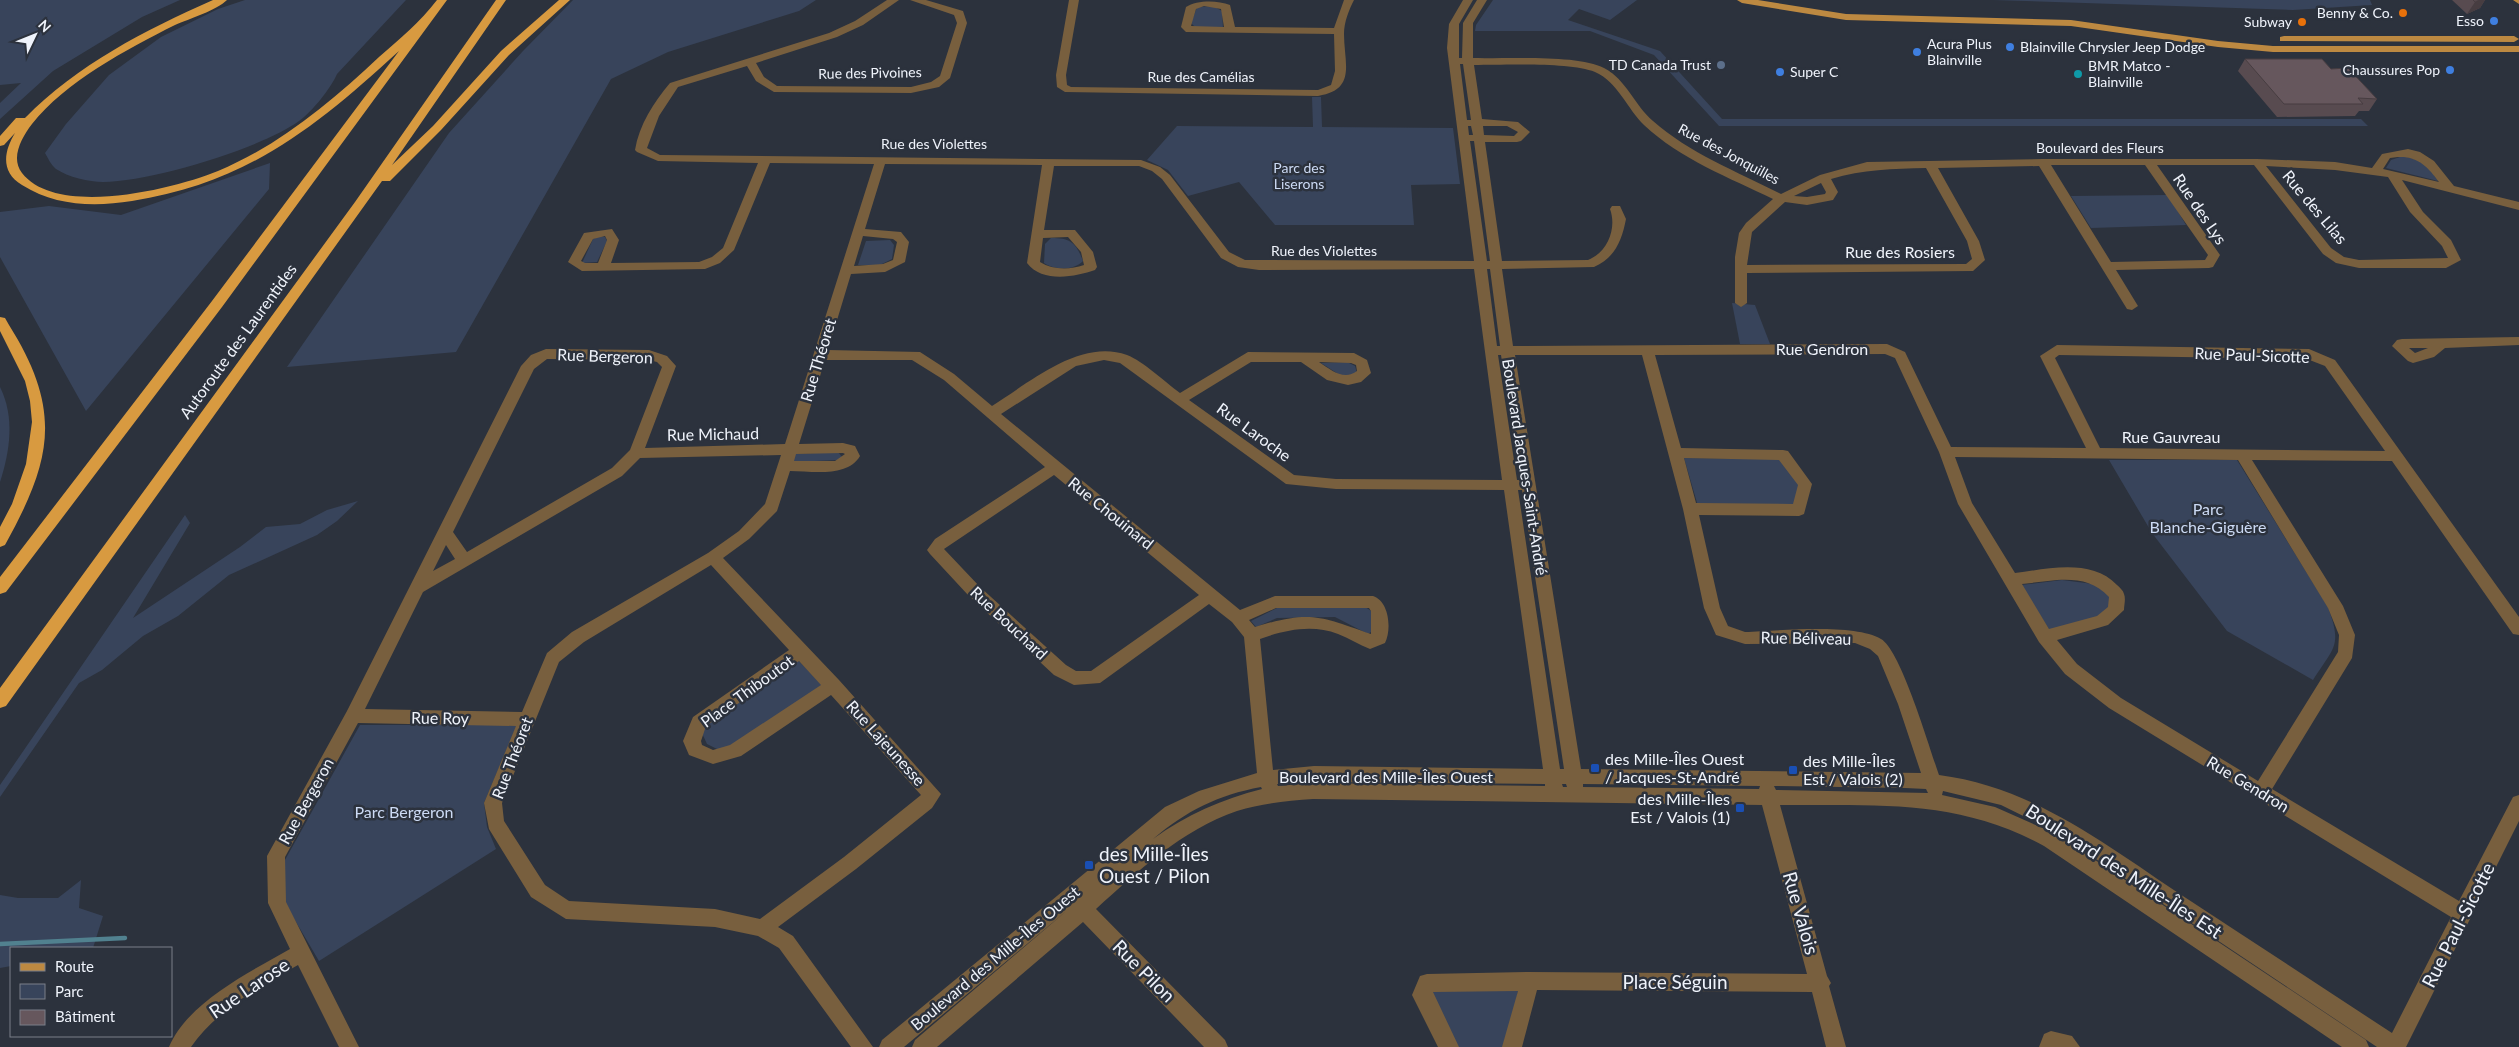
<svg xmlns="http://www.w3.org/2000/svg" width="2519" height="1047" viewBox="0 0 2519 1047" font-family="Lato,sans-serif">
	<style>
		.green { fill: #38445b }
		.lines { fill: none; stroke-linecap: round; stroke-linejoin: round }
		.stream { stroke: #51818f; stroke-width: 4.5 }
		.minor { fill: #785f3e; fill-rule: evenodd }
		.major { fill: #bd8941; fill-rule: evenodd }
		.highway { fill: #d89a40; fill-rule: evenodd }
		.wall { fill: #584b50 }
		.shaded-wall { fill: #473d41 }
		.building { fill: #66575d; stroke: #473d41 }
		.food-dot { fill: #e8710a; stroke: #2c323d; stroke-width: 2 }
		.shop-dot { fill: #3f7fe0; stroke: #2c323d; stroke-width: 2 }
		.service-dot { fill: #5c6f8a; stroke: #2c323d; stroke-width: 2 }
		.culture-dot { fill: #0f9aa8; stroke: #2c323d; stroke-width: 2 }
		.transit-dot { fill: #1a4fb4; stroke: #2c323d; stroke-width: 2 }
		.labels { text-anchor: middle; stroke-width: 5; stroke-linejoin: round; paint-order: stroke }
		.far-poi-label { font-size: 14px; fill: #eff3fb; stroke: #2c323d; text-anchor: end }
		.far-street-label { font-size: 14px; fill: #eff3fb; stroke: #2c323d }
		.far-park-label { font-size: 14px; fill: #ccdaf4; stroke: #2c323d }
		.street-label { font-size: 16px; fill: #eff3fb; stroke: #2c323d }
		.park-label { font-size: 16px; fill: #ccdaf4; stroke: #2c323d }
		.poi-label { font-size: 16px; fill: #eff3fb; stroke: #2c323d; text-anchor: start }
		.near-poi-label { font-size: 19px; fill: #eff3fb; stroke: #2c323d; text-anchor: start }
		.near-street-label { font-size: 19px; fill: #eff3fb; stroke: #2c323d }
	</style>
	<rect width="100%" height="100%" fill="#2c323d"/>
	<g class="green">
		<path d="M0,0H180L142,17L53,71L0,119V103L21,83L0,85Z"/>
		<path d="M245,0H406L337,74C331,88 312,112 299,121C260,149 152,181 103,182C89,182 68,177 56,169C51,165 48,158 45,153L66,124L109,75L161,37L218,9Z"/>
		<path d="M573,0H816L799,11L668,52L611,79L456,352L287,367L449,133L523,51Z"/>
		<path d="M1493,0H1637L1610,20L1579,9L1568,20L1660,51L1722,119H2361L2368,126H1719L1654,55L1590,31H1475L1476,25Z"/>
		<path d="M1993,0H2370L2372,5L2293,10Z"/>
		<path d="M1213,6L1222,11L1223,28H1196L1191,23L1197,7Z"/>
		<path d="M1312,97H1321L1322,127L1453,128L1460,184L1411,185L1414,225H1275L1239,182L1188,196L1168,170L1147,160L1177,126L1313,127Z"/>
		<path d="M2403,156L2426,162L2438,181L2386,168L2391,160Z"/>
		<path d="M270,163L269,189L86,411L0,257V212L49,206L121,215Z"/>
		<path d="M2168,195L2186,225L2091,228L2071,196Z"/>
		<path d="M600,236L605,237L607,241L597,262L582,263L593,239Z"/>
		<path d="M1051,238C1071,238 1076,243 1083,261C1074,271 1054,270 1044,263L1045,244Z"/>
		<path d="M890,240L894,245L892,259L880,265H858L866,241Z"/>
		<path d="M1732,303L1755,305L1770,344H1740Z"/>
		<path d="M1347,362L1355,366L1357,373L1343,377L1321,363Z"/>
		<path d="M0,387C15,417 10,451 0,482Z"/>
		<path d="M838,452L842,457L838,460L792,462L794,454Z"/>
		<path d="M1684,458L1780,459L1800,484L1794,506H1698Z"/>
		<path d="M2109,460H2237L2328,607C2342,646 2335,646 2313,680L2227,631L2152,533Z"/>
		<path d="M358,501L337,521L317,535L229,575L178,616L143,636L102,670L79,683L0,797V785L185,515L190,523L133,618L240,547L266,527L300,524L327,510Z"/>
		<path d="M2062,580L2101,585L2111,595L2110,608L2096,618L2050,631L2021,585Z"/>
		<path d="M1279,607H1365L1373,612L1374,630L1368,634L1335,617L1277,618L1256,627L1251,621Z"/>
		<path d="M798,660L822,685L735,746L719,750L707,744L701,731L706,724Z"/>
		<path d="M360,725H517L484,803L487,827L496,849L319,961L286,905L280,869Z"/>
		<path d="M81,880L79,908L103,916L93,948H11V966L0,968V895L18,898H58Z"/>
		<path d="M1519,987L1506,1047H1454L1429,998L1432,988Z"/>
	</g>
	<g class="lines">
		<path class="stream" d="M0,944L125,938"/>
		<g class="minor">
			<path d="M887,0H899L863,25L837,37L756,63L764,77L777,86L911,87L931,82L940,76L957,23L954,15L910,0H926L963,11L967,23L950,78L939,87L911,93L774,92L756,81L747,66L678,87L659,116L647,148L660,155L1141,160L1160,167L1170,175L1229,252L1245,260L1474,261L1447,48L1449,24L1463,0H1473L1459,24V58H1462L1463,23L1477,0H1487L1473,23V58C1505,59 1578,54 1604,68C1626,79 1635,106 1653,121C1689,153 1738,172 1781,194L1820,175L1867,162L2043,159H2257L2335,162L2372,168L2382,154L2408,149L2420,152L2434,161L2454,186L2519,202V210L2402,180L2423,212L2451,240L2461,260L2446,268H2359L2336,263L2323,254L2254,165H2157L2220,255L2213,267L2209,268L2116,270L2138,306L2132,310L2127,309L2039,166L1938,168L1979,241L1985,260L1973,271L1747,273V303L1741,307L1735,303V257L1739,233L1746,223L1773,199C1730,178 1680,159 1644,125C1628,110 1617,81 1595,72C1569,62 1505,65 1474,65L1482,119L1518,122L1530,132L1521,141L1517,142H1485L1502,261L1588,260C1608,252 1617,228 1610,209L1612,206H1620L1626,219C1622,240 1615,258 1594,267L1502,269L1513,346L1887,344L1905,352L1951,447L2086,448L2040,356L2057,345L2309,349L2335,360L2519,617V635L2513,634L2392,461L2252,460L2343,606L2355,635L2352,658L2272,789L2459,901L2513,797L2519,795V821L2406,1047H2377L2054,831L2001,805L1943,791L1942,795L1995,807L2056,834L2366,1040L2369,1047H2342L2044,846C1956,798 1876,806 1780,805L1827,976L1831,983L1829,986L1846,1047H1826L1812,992L1537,990L1522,1047H1502L1518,991L1433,992L1459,1047H1438L1412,995L1420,976L1427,974L1530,972L1807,974L1762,805L1313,799C1287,801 1262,803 1237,811C1182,830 1138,871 1096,909L1225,1040L1228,1047H1204L1083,922L937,1047H912L915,1040L1070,908L904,1047H879L882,1040L1165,807L1199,791L1257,773L1244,637L1232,622L1209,604L1100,683L1074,685L1054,675L968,595L930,554L927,550L935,539L1045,467L944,380L912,360H825L799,444L843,443L855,446L860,456C847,478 812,471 790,471L777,511L749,539L723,558L839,680L941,794L932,808L856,869L778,927L793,936L873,1047H851L779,948L758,936L715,927L566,919L531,897L489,829L484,803L516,726L358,723L285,857L286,902L359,1047H339L298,965C259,987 217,1010 191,1047H169C188,1002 250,972 290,949L268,903L267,856L347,711L521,366L531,355L546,349L649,350L667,356L676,366L645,448L785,444L874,164L770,163L734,250L720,263L705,269L582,271L568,262L584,233L612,229L619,240L611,263L699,262L712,257L723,248L758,163L658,161L637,152L635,150C639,125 654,102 670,83L829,33L855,21ZM1460,64H1463L1471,120H1467ZM1468,126H1471L1473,135H1469ZM1483,126H1507L1518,132L1514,136L1484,135ZM1470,141H1474L1490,261H1487ZM2398,157C2418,156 2428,167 2439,182L2383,169L2390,158ZM885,164L1042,165L1027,263C1042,283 1075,277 1095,270L1097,267L1093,252L1075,230H1044L1054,166H1139L1152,171L1162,179L1221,258L1238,267L1259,270L1474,269L1502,480L1336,479L1294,475L1189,400L1251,362H1301L1327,380L1348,385L1361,382L1371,373L1367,360L1354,353L1248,352L1180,393C1165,382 1143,361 1127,355C1080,338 1029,383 992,406L954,374L920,352L828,350L851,274L885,272L905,262L909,242L901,232L865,229ZM2051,165H2145L2208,255L2205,260L2111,262ZM2266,166L2335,170L2388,177L2410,212L2442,246L2448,258L2359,260L2344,257L2331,248ZM1926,168L1967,241L1972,259L1966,264L1747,265L1752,232L1785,202L1807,205L1833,200L1838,192L1831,179C1863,169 1893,169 1926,168ZM1821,183L1826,192L1825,194L1807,197L1794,196ZM605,236L607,240L598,263H585L581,261L593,239ZM863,236L893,239L897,242L893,260L883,264L854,266ZM1068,237L1081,252L1084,265C1069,270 1053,270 1040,262L1043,238ZM1487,269H1490L1500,346H1497ZM1885,354L1895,358L1939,452L1958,504L2039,642L2065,674L2109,708L2451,917L2392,1033C2323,988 2255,943 2186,898C2109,847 2034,787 1939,775C1930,750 1901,650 1881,639C1853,623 1779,631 1745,632L1728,626L1720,608L1699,515L1799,516L1804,514L1812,484L1788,451L1783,450L1681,448L1655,355ZM1498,355H1501L1520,480H1517ZM1515,355H1642L1683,509L1704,608L1716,635L1745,644L1855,643L1870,649L1878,656L1898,704L1921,773L1581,769ZM2059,355L2307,359L2325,366L2385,451L2100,448L2055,358ZM547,359L649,360L657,362L662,367L630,450L612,468L467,552L453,532L534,369ZM1104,360L1120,363L1286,484L1336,489L1504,490L1543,769L1314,766L1273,770L1260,639C1285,630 1312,624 1338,634C1349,638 1359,645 1370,649L1385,643C1392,629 1389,601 1373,596H1275L1240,610L1001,414L1076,366ZM1319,362L1351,363L1356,365L1357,371C1344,381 1331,370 1319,362ZM843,453L845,454L835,461H794L796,454ZM781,455L765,504L739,531L708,553L572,632L547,653L522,712L365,709L423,592L622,476L640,458ZM1955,457L2238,460L2328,608L2339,635L2338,652L2258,781L2121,698L2077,664L2057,640L2108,625L2124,610C2124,605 2126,599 2124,594C2123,590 2120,588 2117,585C2091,558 2048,569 2015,573L1972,503ZM1684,458L1779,460L1798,485L1793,504L1696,503ZM1054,475L1199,595L1091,671H1076L1066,665L980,587L944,549ZM1518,490H1522L1564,769H1560ZM446,545L455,559L433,571ZM711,565L789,650L693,717L683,741L689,755L713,764L741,756L831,695L921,795L844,857L760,919L715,909L569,901L545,885L504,821L502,803L559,662L584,642ZM2057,580C2078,579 2094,581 2109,597L2108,607L2097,616L2049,629L2022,584ZM1276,608H1369L1371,611V634C1320,616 1310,610 1255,627L1249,620ZM799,661L821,685L730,745L713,750L702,745L701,741L706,726ZM1314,782L1545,784V786L1313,783L1278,786L1277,784ZM1562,784H1566L1567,787H1563ZM1583,784L1760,786L1759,789L1583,787ZM1774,786L1905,788L1926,789L1928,793L1776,790ZM1261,787L1262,789C1222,799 1186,815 1153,839C1186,811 1218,795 1261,787Z"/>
			<path d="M1069,0H1079L1066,75L1067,85L1071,87L1318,90L1331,85L1335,71L1334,34L1186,32L1181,27L1186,7C1197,0 1217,0 1230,5L1235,27L1334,28L1344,0H1354C1349,10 1344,22 1344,34C1344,63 1357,90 1318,96L1065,92L1057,87L1056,75ZM1204,6L1221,9L1224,27L1191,26L1196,9Z"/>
			<path d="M2519,337V345L2445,348L2434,357L2413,363L2408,361L2392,346L2397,340L2402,339ZM2409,348H2428L2415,353Z"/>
			<path d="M2051,1031L2072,1036L2080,1047H2039L2044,1034Z"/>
		</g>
		<g class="major">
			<path d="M1737,0H1758L1846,14L2071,20L2218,41L2273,46H2519V52H2273L2218,47L2071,26L1846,20L1742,3Z"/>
			<path d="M2513,0H2519V4Z"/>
			<path d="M2284,36H2514L2519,39L2514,42L2280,41V37Z"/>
		</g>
		<g class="highway">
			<path d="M213,0H227C217,10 189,19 175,25C127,49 65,82 32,124C22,137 10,158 22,173C57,218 174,189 218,171C280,145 331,102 379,57C400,39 420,22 437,0H447L222,307L6,592L0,594V577L212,301L399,51C316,127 247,183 132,201C94,207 55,206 22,185C0,172 4,151 15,133L4,145L0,146V136L16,118H25C77,65 145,30 213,0Z"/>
			<path d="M496,0H506L392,165L433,126L501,51L559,0H570L509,55L441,130L390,181H382L6,706L0,708V688L355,202Z"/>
			<path d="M0,317L5,318L9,325C63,411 52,460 5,545L0,547V527L12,504L26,464L32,422L30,401L25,381L0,331Z"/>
		</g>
	</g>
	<g class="wall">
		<path d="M2452,0H2485L2480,8L2467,14Z"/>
		<path d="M2245,59L2331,69L2377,99L2369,111H2359L2355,116L2277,117L2238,71Z"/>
	</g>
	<path class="shaded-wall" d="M2480,0H2485L2480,8L2467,14L2475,2Z"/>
	<g class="building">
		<path d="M2473,0H2480L2475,2Z"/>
		<path d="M2245,59H2322L2331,69L2348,68L2377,99L2358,98L2363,104H2284Z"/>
	</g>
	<g class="food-dot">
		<circle cx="2403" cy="13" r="5"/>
		<circle cx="2302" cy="22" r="5"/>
	</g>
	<g class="shop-dot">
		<circle cx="2494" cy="21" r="5"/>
		<circle cx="2010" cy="47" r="5"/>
		<circle cx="1917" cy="52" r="5"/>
		<circle cx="2450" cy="70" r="5"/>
		<circle cx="1780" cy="72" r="5"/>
	</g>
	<circle class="service-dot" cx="1721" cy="65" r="5"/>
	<circle class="culture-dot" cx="2078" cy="74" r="5"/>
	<g class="transit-dot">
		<rect x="1590" y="763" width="10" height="10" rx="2.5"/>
		<rect x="1788" y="765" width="10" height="10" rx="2.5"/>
		<rect x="1735" y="803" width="10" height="10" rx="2.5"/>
		<rect x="1084" y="860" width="10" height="10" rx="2.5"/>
	</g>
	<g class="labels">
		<g class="far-poi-label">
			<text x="2393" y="18">Benny &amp; Co.</text>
			<text x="2484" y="26">Esso</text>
			<text x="2292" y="27">Subway</text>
			<text x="1927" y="49" text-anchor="start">Acura Plus<tspan x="1927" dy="16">Blainville</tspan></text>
			<text x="2020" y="52" text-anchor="start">Blainville Chrysler Jeep Dodge</text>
			<text x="1711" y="70">TD Canada Trust</text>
			<text x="2088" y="71" text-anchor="start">BMR Matco -<tspan x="2088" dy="16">Blainville</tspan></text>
			<text x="2440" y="75">Chaussures Pop</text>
			<text x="1790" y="77" text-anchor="start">Super C</text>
		</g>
		<g class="far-street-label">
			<text transform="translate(870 73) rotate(-1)" y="5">Rue des Pivoines</text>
			<text x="1201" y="82">Rue des Camélias</text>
			<text x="934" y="149">Rue des Violettes</text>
			<text x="2100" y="153">Boulevard des Fleurs</text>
			<text transform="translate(1729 154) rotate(28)" y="5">Rue des Jonquilles</text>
			<text x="1324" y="256">Rue des Violettes</text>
		</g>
		<g class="far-park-label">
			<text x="1299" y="173">Parc des<tspan x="1299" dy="16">Liserons</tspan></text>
		</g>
		<g class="street-label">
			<text transform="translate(2315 207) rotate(50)" y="6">Rue des Lilas</text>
			<text transform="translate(2200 209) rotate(56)" y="6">Rue des Lys</text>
			<text x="1900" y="258">Rue des Rosiers</text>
			<text transform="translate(238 341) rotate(-54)" y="6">Autoroute des Laurentides</text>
			<text x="1822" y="355">Rue Gendron</text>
			<text transform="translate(2252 355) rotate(2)" y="6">Rue Paul-Sicotte</text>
			<text transform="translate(605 356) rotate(2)" y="6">Rue Bergeron</text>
			<text transform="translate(818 360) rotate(-73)" y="6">Rue Théoret</text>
			<text transform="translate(1254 432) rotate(36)" y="6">Rue Laroche</text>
			<text transform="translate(713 434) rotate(-1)" y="6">Rue Michaud</text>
			<text x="2171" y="443">Rue Gauvreau</text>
			<text transform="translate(1525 467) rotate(81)" y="6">Boulevard Jacques-Saint-André</text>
			<text transform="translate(1111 513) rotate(39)" y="6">Rue Chouinard</text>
			<text transform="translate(1009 623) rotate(43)" y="6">Rue Bouchard</text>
			<text transform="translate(1806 638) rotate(1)" y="6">Rue Béliveau</text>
			<text transform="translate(747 691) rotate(-36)" y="6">Place Thiboutot</text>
			<text transform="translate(440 718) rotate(1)" y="6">Rue Roy</text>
			<text transform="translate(886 743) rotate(48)" y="6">Rue Lajeunesse</text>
			<text transform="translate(512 758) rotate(-69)" y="6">Rue Théoret</text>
			<text x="1386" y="783">Boulevard des Mille-Îles Ouest</text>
			<text transform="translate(2248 784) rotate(31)" y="6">Rue Gendron</text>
			<text transform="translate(306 801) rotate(-61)" y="6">Rue Bergeron</text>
			<text transform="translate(995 958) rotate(-40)" y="6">Boulevard des Mille-Îles Ouest</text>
		</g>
		<g class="park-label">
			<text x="2208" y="515">Parc<tspan x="2208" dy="18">Blanche-Giguère</tspan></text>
			<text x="404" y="818">Parc Bergeron</text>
		</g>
		<g class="poi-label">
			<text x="1605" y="765">des Mille-Îles Ouest<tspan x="1605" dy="18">/ Jacques-St-André</tspan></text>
			<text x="1803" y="767">des Mille-Îles<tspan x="1803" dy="18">Est / Valois (2)</tspan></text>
			<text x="1730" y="805" text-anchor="end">des Mille-Îles<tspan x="1730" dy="18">Est / Valois (1)</tspan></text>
		</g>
		<g class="near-poi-label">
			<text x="1099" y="861">des Mille-Îles<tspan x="1099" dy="22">Ouest / Pilon</tspan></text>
		</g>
		<g class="near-street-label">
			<text transform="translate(2124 871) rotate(33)" y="7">Boulevard des Mille-Îles Est</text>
			<text transform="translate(1801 913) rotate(74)" y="7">Rue Valois</text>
			<text transform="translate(2458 925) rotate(-63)" y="7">Rue Paul-Sicotte</text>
			<text transform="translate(1144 971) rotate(45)" y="7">Rue Pilon</text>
			<text x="1675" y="989">Place Séguin</text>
			<text transform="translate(249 988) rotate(-34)" y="7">Rue Larose</text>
		</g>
	</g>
	<rect x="10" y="947" width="162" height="90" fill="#2c323d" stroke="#7a7f89"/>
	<rect x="20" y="963" width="25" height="8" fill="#bd8941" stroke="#7a7f89"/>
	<text x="55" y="972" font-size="15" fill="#eff3fb">Route</text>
	<rect x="20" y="984" width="25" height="15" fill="#38445b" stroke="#7a7f89"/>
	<text x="55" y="997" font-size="15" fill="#eff3fb">Parc</text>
	<rect x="20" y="1010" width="25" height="15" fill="#66575d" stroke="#7a7f89"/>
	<text x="55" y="1022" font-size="15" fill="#eff3fb">Bâtiment</text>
	<g transform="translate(35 35) rotate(47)" stroke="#2c323d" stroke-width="4" paint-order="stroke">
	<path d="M0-4L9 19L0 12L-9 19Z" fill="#eff3fb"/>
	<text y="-8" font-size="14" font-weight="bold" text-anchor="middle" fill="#eff3fb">N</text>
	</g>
</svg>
